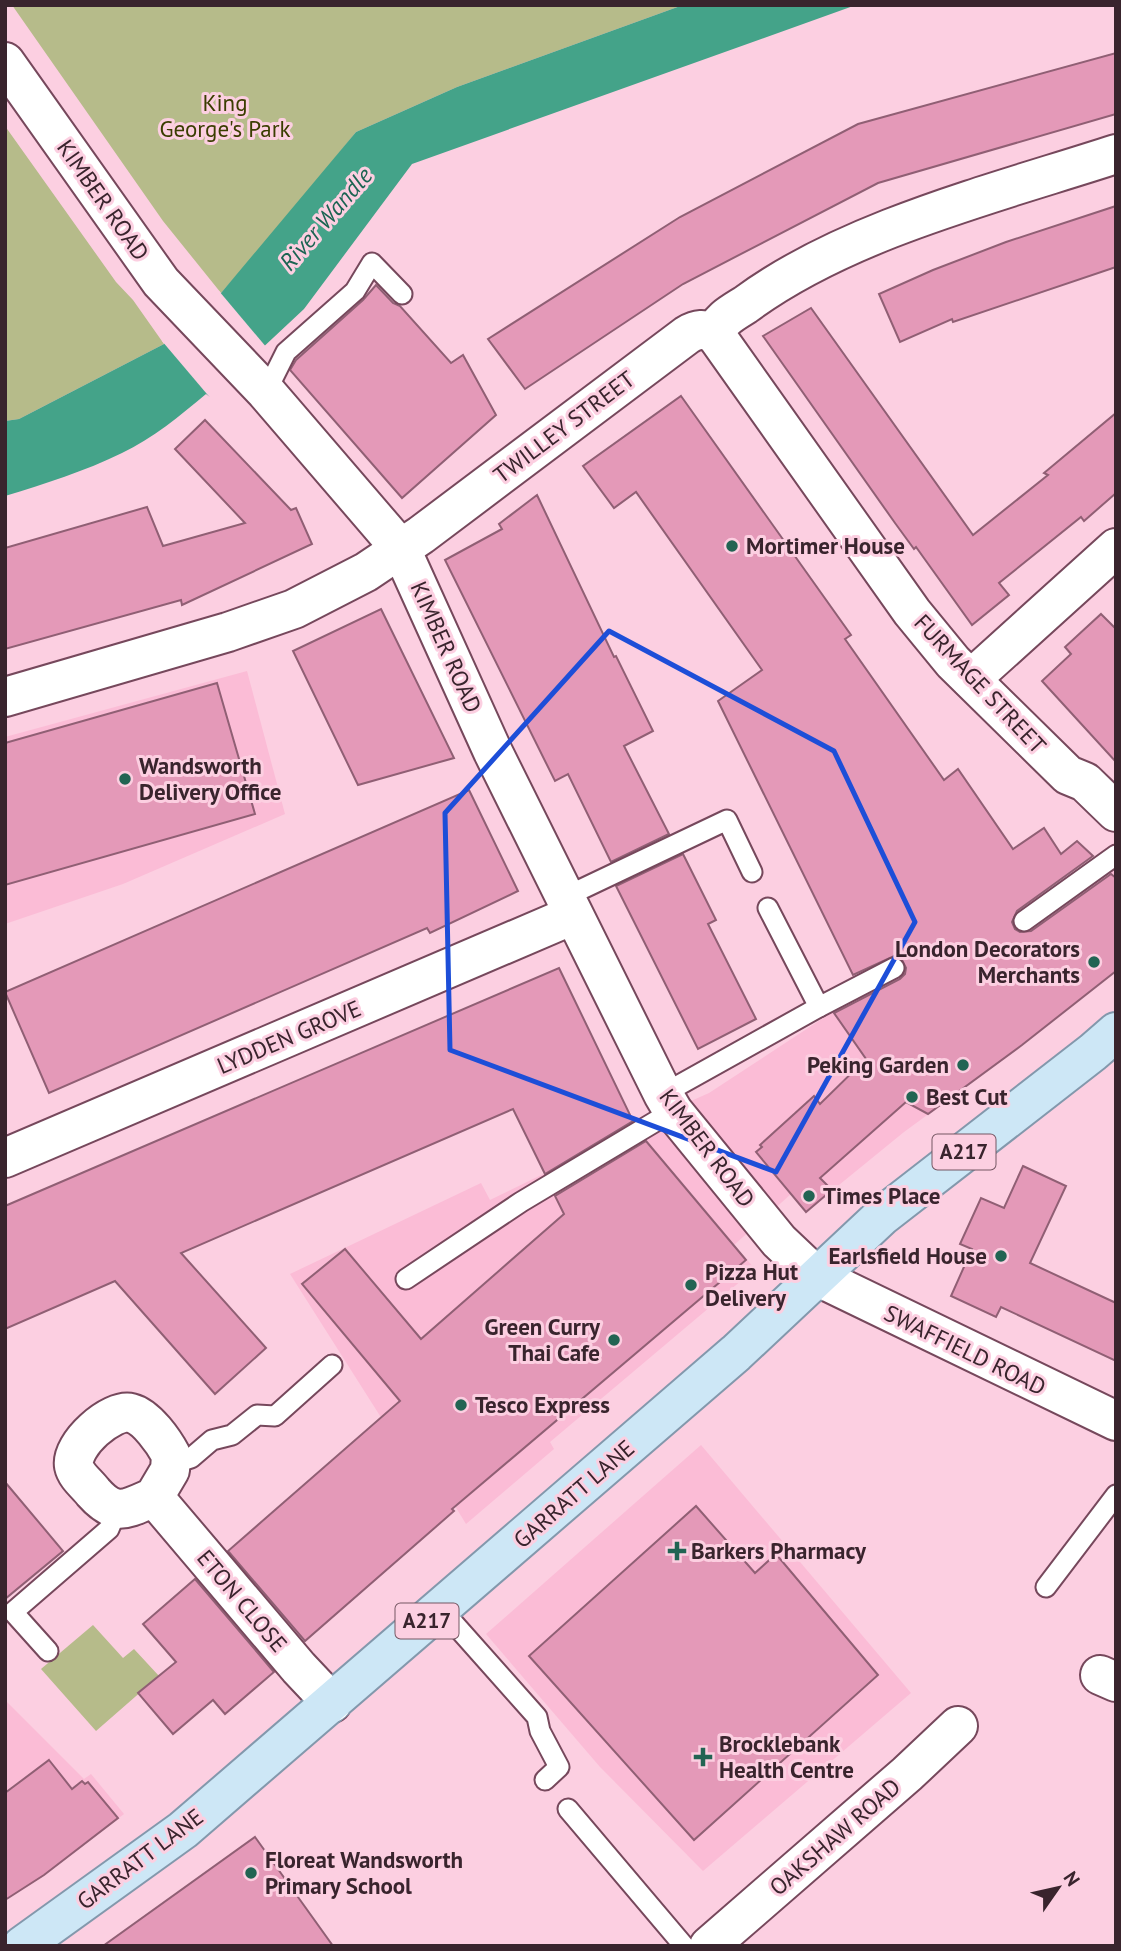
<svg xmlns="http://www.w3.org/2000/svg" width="1121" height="1951" viewBox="0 0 1121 1951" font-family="'PT Sans',sans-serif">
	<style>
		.built { fill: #fbbcd6 }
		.green { fill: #b6bb8a }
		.water { fill: #44a389 }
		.pier { fill: #fccfe1 }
		.building { fill: #e499b8; stroke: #905f74; stroke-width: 2 }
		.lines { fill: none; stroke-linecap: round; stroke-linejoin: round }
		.lane-casing { stroke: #76485c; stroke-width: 23 }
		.street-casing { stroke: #76485c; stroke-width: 42 }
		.primary-casing { stroke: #8398ac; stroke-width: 42 }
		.lane { stroke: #fff; stroke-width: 19 }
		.street { stroke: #fff; stroke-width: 38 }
		.primary { stroke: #cde7f6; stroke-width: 38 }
		.marked { fill: none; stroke: #1d4ed8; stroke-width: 5; stroke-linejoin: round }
		.poi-dot { fill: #226453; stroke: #fccfe1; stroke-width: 2.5 }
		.labels { text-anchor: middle; stroke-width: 6; stroke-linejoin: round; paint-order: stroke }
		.shield { fill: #fccfe1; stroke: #745763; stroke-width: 2 }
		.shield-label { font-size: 21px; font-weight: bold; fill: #39242d }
		.park-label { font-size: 23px; fill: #3a3d00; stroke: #fccfe1 }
		.street-label { font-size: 23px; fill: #39242d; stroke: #fccfe1 }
		.poi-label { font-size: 23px; font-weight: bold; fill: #39242d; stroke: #fccfe1; text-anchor: start }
		.water-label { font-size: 24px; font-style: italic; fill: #1b6452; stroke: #fccfe1 }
	</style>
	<rect width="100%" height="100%" fill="#fccfe1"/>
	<g class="built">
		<path d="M247,671L285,814L123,884L5,924V737Z"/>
		<path d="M1116,865V971L1020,1047L904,1132L812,1207L800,1205L791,1194L734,1245L755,1269L550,1442L554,1449L466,1524L455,1506L382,1419L290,1274L481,1183L490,1200L621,1136L635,1126L709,1093L860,994L864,997L918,962L993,949Z"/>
		<path d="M701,1445L911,1693L703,1871L600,1767L486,1634Z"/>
		<path d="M5,1700L84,1779L91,1774L124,1814L44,1875L5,1900Z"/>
	</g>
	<g class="green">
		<path d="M12,5H683L457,87L356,132L280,226L221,293L163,221Z"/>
		<path d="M5,126L116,282L133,300L164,344L19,419L5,421Z"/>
		<path d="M93,1625L123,1658L134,1649L159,1676L96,1731L41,1669Z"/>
	</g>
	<path class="water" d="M683,5H856L412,164L304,309L210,397L206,394C181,415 152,439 122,453C85,471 45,484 5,496V421L19,419L164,344L221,293L356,132L457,87Z"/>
	<path class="pier" d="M219,291L267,348L212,400L162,341Z"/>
	<g class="building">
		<path d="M1116,53V114L878,183L683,284L525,389L488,339L680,217L858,124Z"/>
		<path d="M1116,206V267L953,322L952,319L900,342L879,294L933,270L1006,242Z"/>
		<path d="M376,285L393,303L400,306L451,363L463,355L496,415L402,498L290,370L296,360L363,300Z"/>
		<path d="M811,308L973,535L1048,475L1044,473L1116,413V493L1084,521L1081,517L999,583L1009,595L972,625L916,547L914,549L895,523L763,336Z"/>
		<path d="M681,396L851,635L845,639L944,780L958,769L1013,849L1044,828L1061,854L1077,841L1093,856L1017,911L1012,922L1015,929L1020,932L1031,931L1111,874L1116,878V971L1022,1045L928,1114L906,1102L820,1178L832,1190L806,1212L756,1152L762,1147L760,1145L814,1096L820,1104L866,1059L834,1013L900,979L905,974L906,968L901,958L894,956L853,975L718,701L762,670L636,492L614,508L583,466Z"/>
		<path d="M205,420L291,510L296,508L312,544L182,605L181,600L5,649V548L147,507L163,546L245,523L175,449Z"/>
		<path d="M537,495L614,657L616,656L653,731L624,746L669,834L611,862L568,774L555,781L445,560L502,529L499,524Z"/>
		<path d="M381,609L454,758L358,785L293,651Z"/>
		<path d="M1101,614L1116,629V762L1042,681L1071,654L1065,647Z"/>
		<path d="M217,683L255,814L5,885V743Z"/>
		<path d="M469,790L518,891L430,933L427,928L49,1093L5,992Z"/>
		<path d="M683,854L716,920L708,924L756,1019L698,1049L616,886Z"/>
		<path d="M559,968L633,1121L545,1174L513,1109L181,1253L266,1348L215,1394L115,1281L5,1329V1206Z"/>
		<path d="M646,1141L746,1260L452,1509L454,1511L305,1641L228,1551L400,1401L302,1284L345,1249L421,1339L564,1214L555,1196Z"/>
		<path d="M1023,1166L1066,1186L1030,1263L1116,1303V1361L1001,1307L996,1317L951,1296L972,1249L960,1244L981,1198L1004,1208Z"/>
		<path d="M5,1482L63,1551L5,1599Z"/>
		<path d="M696,1506L755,1573L776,1554L878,1675L694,1840L529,1656Z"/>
		<path d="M195,1579L274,1672L225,1714L213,1700L173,1734L138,1693L176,1662L143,1624Z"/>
		<path d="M49,1760L72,1789L82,1781L85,1784L88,1782L118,1818L44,1875L5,1900V1793Z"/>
		<path d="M255,1837L333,1946H103Z"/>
	</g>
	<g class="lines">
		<defs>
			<g id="lane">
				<path d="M266,392L286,352L355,291L372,263L402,294"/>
				<path d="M565,897L727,820L752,872"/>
				<path d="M1024,921L1116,855"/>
				<path d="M819,1007L894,968"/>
				<path d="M663,1094L819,1007L768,908"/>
				<path d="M406,1279L521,1202L673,1111"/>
				<path d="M172,1464L191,1458L212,1440L232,1435L257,1415L275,1416L332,1365"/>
				<path d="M1046,1587L1116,1495"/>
				<path d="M441,1609L537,1717L540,1731L559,1767L545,1780"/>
				<path d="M48,1651L13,1612L109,1529L117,1510"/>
				<path d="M568,1809L684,1946"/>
			</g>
			<g id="street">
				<path d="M5,62L161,282L266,392L401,549L493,752L663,1094L673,1111L779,1241L816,1276L1116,1421"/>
				<path d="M715,334L912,612L953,662L1068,775L1085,782L1116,812"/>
				<path d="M715,334C718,320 734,312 745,305C846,230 996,193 1116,154"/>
				<path d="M971,679L1116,548"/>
				<path d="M5,697L228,632L294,609L366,572L421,535L687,335C697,329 704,328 715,334"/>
				<path d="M5,1158L573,915"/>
				<path d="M154,1497C126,1509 116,1518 93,1492C87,1484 76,1476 74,1466C70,1445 112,1408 131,1413C147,1417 164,1442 171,1455L170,1470L154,1497L299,1668L332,1703"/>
				<path d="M1100,1675L1116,1682"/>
				<path d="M709,1946L907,1774L958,1726"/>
			</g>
			<path id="primary" d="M22,1946L183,1830L736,1353L882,1216L1093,1052L1116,1032"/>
		</defs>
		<use href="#lane" class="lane-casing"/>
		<use href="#street" class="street-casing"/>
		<use href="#primary" class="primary-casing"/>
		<use href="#lane" class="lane"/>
		<use href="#street" class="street"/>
		<use href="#primary" class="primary"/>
	</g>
	<path class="marked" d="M609,631L834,751L915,922L776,1172L450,1050L445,813Z"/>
	<g class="poi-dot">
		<circle cx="732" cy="546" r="7"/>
		<circle cx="125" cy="779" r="7"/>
		<circle cx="1094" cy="962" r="7"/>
		<circle cx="963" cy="1065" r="7"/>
		<circle cx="912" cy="1097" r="7"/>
		<circle cx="809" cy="1196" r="7"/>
		<circle cx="1001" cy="1256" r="7"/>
		<circle cx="691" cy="1285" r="7"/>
		<circle cx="614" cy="1340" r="7"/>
		<circle cx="461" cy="1405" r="7"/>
		<path d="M673.5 1540.5h7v7h7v7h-7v7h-7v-7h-7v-7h7z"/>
		<path d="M699.5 1746.5h7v7h7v7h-7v7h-7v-7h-7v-7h7z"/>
		<circle cx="251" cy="1873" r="7"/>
	</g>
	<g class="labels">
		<g class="shield">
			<rect x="932.5" y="1134.5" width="63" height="35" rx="5"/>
			<rect x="395.5" y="1603.5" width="63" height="35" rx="5"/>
		</g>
		<g class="shield-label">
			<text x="964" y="1159">A217</text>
			<text x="427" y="1628">A217</text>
		</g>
		<g class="park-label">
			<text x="225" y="111">King<tspan x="225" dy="26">George's Park</tspan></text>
		</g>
		<g class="street-label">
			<text transform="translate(103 200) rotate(55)" y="8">KIMBER ROAD</text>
			<text transform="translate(564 427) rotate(-37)" y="8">TWILLEY STREET</text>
			<text transform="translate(446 647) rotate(66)" y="8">KIMBER ROAD</text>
			<text transform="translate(980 684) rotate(47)" y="8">FURMAGE STREET</text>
			<text transform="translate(289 1037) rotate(-23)" y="8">LYDDEN GROVE</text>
			<text transform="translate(707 1148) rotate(53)" y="8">KIMBER ROAD</text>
			<text transform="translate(965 1350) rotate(26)" y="8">SWAFFIELD ROAD</text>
			<text transform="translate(574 1494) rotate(-41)" y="8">GARRATT LANE</text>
			<text transform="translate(242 1601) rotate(50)" y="8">ETON CLOSE</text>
			<text transform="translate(835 1837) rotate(-41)" y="8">OAKSHAW ROAD</text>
			<text transform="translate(140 1859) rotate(-37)" y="8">GARRATT LANE</text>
		</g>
		<g class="poi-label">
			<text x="746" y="554">Mortimer House</text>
			<text x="139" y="774">Wandsworth<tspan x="139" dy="26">Delivery Office</tspan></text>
			<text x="1080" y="957" text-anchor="end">London Decorators<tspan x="1080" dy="26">Merchants</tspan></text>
			<text x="949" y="1073" text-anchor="end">Peking Garden</text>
			<text x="926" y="1105">Best Cut</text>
			<text x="823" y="1204">Times Place</text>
			<text x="987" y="1264" text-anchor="end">Earlsfield House</text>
			<text x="705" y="1280">Pizza Hut<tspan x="705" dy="26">Delivery</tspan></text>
			<text x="600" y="1335" text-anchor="end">Green Curry<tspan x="600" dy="26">Thai Cafe</tspan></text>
			<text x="475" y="1413">Tesco Express</text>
			<text x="691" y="1559">Barkers Pharmacy</text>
			<text x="719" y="1752">Brocklebank<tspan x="719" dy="26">Health Centre</tspan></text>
			<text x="265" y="1868">Floreat Wandsworth<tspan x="265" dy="26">Primary School</tspan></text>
		</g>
		<g class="water-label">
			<text transform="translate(326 219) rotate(-49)" y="8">River Wandle</text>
		</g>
	</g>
	<rect width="1121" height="1951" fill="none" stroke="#39242d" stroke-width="14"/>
	<g transform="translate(1058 1888) rotate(56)" stroke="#fccfe1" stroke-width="5" paint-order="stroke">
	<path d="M0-5L12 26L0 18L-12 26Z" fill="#39242d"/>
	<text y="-10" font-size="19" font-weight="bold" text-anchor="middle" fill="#39242d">N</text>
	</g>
</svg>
